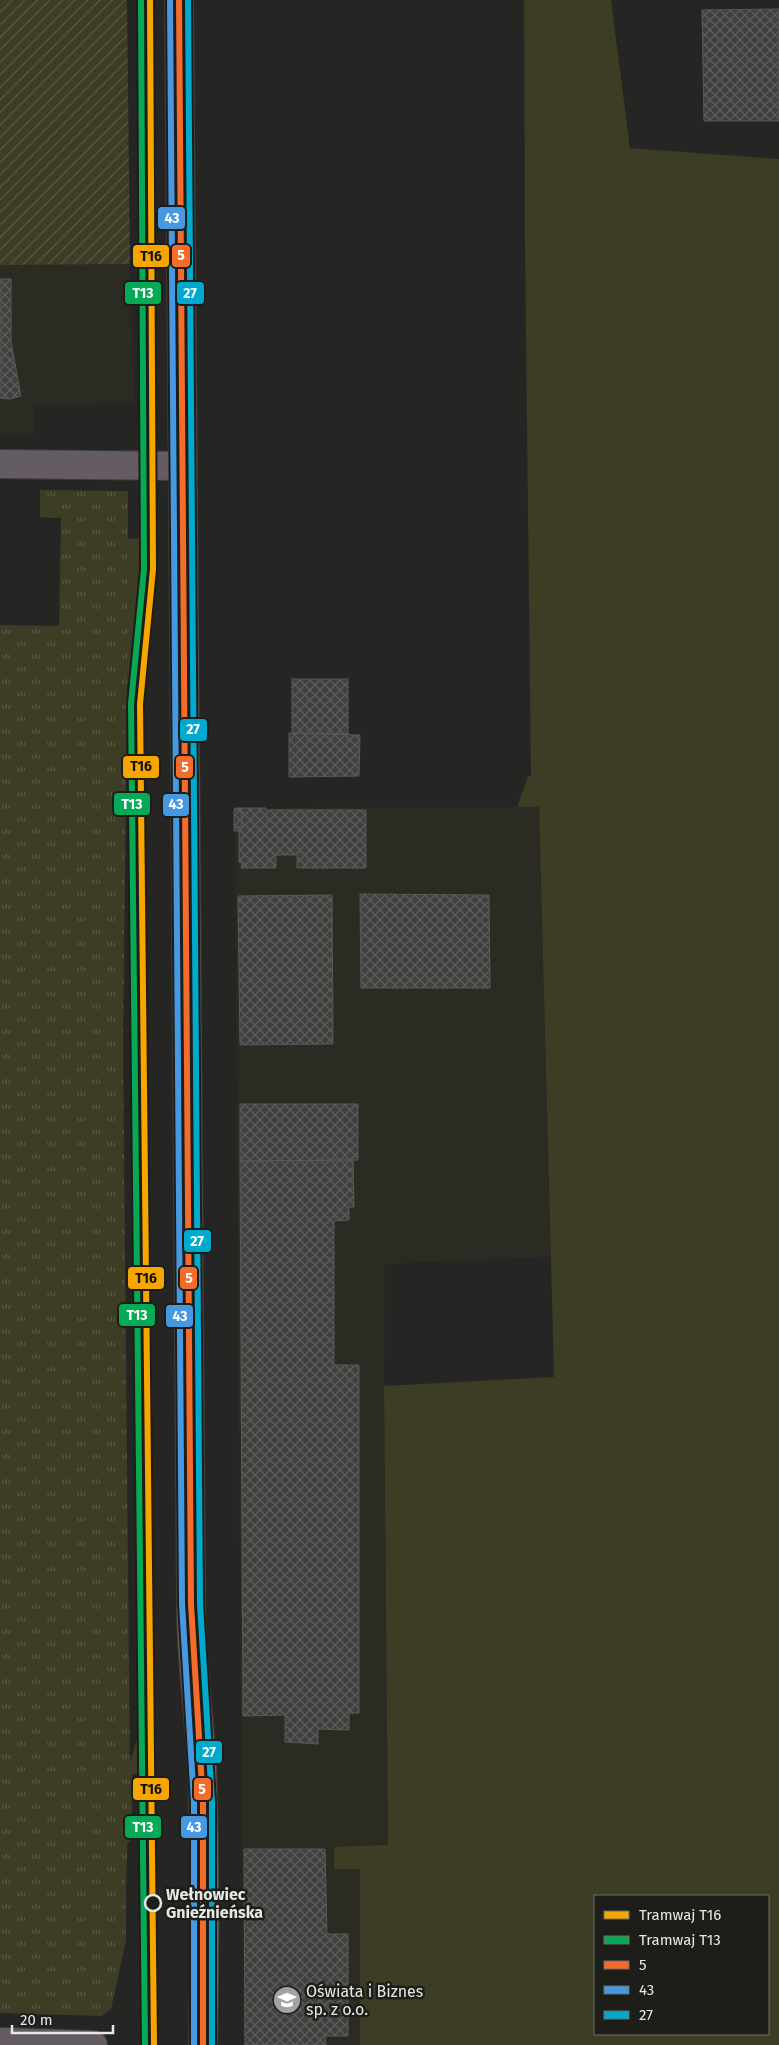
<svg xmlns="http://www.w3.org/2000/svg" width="779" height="2045" viewBox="0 0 779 2045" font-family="'Fira Sans',sans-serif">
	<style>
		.built { fill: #2c2b23 }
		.grass { fill: #3d3c25; fill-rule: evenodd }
		.park { fill: url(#park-tufts) }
		.garden { fill: url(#garden-furrows) }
		.building { fill: url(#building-cross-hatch); stroke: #595958 }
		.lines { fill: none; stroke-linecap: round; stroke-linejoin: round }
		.street-casing { stroke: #40403f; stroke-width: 30 }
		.secondary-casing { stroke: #40403f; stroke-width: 30 }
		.street { stroke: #655c63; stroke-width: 28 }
		.secondary { stroke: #675e65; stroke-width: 28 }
		.bus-1-casing { stroke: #1d1d19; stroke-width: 10 }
		.bus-2-casing { stroke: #1d1d19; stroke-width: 10 }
		.bus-3-casing { stroke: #1d1d19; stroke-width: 10 }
		.bus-1 { stroke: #f36c2b; stroke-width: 6 }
		.bus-2 { stroke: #4699e1; stroke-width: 6 }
		.bus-3 { stroke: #00a9ce; stroke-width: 6 }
		.tram-1-casing { stroke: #1d1d19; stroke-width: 10 }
		.tram-2-casing { stroke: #1d1d19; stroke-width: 10 }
		.tram-1 { stroke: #f7a600; stroke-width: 6 }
		.tram-2 { stroke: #06aa56; stroke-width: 6 }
		.stop-dot { fill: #1d1d19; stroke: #e7e7e4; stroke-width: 2.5 }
		.labels { text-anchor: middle; stroke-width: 5; stroke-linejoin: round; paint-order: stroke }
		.stop-label { font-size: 16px; font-weight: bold; fill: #e7e7e4; stroke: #1d1d19; text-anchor: start }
		.poi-label { font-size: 16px; fill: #e7e7e4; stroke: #1d1d19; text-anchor: start }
		.line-badge { stroke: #1d1d19; stroke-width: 2 }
		.badge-label { font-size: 14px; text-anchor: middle; font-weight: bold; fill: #fff }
		.pale-badge-label { font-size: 14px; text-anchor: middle; font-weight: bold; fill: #111 }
	</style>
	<defs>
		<pattern id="park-tufts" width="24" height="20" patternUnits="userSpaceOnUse" patternTransform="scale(1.25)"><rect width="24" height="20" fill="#3d3c25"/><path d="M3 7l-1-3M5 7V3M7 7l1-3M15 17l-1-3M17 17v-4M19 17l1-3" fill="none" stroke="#595844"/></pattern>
		<pattern id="garden-furrows" width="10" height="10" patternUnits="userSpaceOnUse" patternTransform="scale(1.25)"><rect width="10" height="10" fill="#3d3c25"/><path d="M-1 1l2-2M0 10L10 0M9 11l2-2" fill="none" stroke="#595844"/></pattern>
		<pattern id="building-cross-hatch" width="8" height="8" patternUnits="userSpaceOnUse" patternTransform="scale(1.25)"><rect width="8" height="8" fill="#40403f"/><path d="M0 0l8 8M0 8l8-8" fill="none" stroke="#5c5c5b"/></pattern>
	</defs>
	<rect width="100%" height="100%" fill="#252524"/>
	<g class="built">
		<path d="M130,264L134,403L34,405V435H0V265Z"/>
		<path d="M539,807L551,1257L385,1264L384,1386L388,1846L334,1847L335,1869H360V2045H243L235,808Z"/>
	</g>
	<g class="grass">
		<path d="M524,0H611L630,148L779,159V2045H360V1869H334V1847L388,1845L384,1386L554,1377L539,807H517L528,776H531L525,249ZM595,1896H768V2034H595Z"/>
		<path d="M146,538L144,579L133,665L129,719L140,1551L143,1652L142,1774H132V1840L125,1845L114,1814L137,1739L140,1709L127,654L119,539Z"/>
	</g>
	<path class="park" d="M40,490L128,491V608L123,1047L130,1776L126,1881V1940L111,2009L101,2016L0,2013V625L59,626L61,518L40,517Z"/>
	<path class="garden" d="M0,0H127L130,264L0,265Z"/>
	<g class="building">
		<path d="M779,9V121H704L702,10Z"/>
		<path d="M0,279H11V342L21,396L10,399L0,398Z"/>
		<rect x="292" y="679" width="56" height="55"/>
		<path d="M289,733L360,735L359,776L289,777Z"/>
		<path d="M235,808H266V810H366V868H297V855H276V868H241L242,863L239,862V831H234V827H242L241,810H234Z"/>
		<path d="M234,810H241L242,827H234Z"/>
		<path d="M360,894L489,895L490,988H361Z"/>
		<path d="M332,895L333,1044L240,1045L238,896Z"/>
		<path d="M240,1104H358V1160L240,1161Z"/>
		<path d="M353,1160L354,1207H349V1220L334,1221V1365H359V1713H349V1730L318,1729V1744L285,1742V1715L243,1716L240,1161Z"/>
		<path d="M244,1849H325L327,1934H348V2036H325L326,2045H245Z"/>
	</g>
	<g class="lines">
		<defs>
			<g id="street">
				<path d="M0,464L182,466"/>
				<path d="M0,2042L93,2045"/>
			</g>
			<path id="secondary" d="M179,0C182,535 189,1069 191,1604C191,1659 199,1713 202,1768C205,1860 205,1953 203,2045"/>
		</defs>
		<use href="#street" class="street-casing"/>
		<use href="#secondary" class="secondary-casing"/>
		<use href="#street" class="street"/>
		<use href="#secondary" class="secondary"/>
		<defs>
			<path id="bus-1" d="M179,0L191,1604L203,1803V2045"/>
			<path id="bus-2" d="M170,0L182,1604L194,1803V2045"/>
			<path id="bus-3" d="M188,0L200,1604L212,1802V2045"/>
		</defs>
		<use href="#bus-1" class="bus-1-casing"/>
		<use href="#bus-2" class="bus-2-casing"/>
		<use href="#bus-3" class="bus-3-casing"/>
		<use href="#bus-1" class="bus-1"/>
		<use href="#bus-2" class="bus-2"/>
		<use href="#bus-3" class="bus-3"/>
		<defs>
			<path id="tram-1" d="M150,0L153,569L140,704L154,2045"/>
			<path id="tram-2" d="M141,0L144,569L131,704L145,2045"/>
		</defs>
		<use href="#tram-1" class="tram-1-casing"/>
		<use href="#tram-2" class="tram-2-casing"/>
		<use href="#tram-1" class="tram-1"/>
		<use href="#tram-2" class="tram-2"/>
	</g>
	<defs>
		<symbol id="university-disc" viewBox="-11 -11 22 22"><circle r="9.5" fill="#a3a3a1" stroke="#1d1d19"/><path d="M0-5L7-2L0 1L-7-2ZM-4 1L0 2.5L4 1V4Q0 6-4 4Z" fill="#fff"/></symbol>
	</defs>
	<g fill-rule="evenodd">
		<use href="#university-disc" x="271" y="1984" width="32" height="32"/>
	</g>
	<circle class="stop-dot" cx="153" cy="1903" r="8"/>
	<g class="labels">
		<g class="stop-label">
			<text x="166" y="1900">Wełnowiec<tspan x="166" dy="18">Gnieźnieńska</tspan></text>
		</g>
		<g class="poi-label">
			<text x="306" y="1997">Oświata i Biznes<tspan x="306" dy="18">sp. z o.o.</tspan></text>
		</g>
	</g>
	<g class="line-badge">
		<rect x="157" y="206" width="29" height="24" rx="5" fill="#4699e1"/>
		<rect x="171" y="244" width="20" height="24" rx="5" fill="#f36c2b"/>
		<rect x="132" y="244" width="38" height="24" rx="5" fill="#f7a600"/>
		<rect x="176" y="281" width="29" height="24" rx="5" fill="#00a9ce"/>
		<rect x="124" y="281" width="38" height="24" rx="5" fill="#06aa56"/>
		<rect x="179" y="718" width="29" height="24" rx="5" fill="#00a9ce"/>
		<rect x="122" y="755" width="38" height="24" rx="5" fill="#f7a600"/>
		<rect x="175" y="755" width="19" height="24" rx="5" fill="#f36c2b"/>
		<rect x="113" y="792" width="38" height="24" rx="5" fill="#06aa56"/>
		<rect x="162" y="793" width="28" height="24" rx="5" fill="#4699e1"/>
		<rect x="183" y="1229" width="29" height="24" rx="5" fill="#00a9ce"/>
		<rect x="127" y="1266" width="38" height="24" rx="5" fill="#f7a600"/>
		<rect x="179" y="1266" width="19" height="24" rx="5" fill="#f36c2b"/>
		<rect x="118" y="1303" width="38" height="24" rx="5" fill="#06aa56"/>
		<rect x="165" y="1304" width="29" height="24" rx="5" fill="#4699e1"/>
		<rect x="195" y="1740" width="28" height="24" rx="5" fill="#00a9ce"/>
		<rect x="132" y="1777" width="38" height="24" rx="5" fill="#f7a600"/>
		<rect x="193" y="1777" width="19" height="24" rx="5" fill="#f36c2b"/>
		<rect x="124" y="1815" width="38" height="24" rx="5" fill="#06aa56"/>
		<rect x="180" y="1815" width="28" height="24" rx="5" fill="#4699e1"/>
	</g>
	<g class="badge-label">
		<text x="172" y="223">43</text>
		<text x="181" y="260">5</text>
		<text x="190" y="298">27</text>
		<text x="143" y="298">T13</text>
		<text x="193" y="734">27</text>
		<text x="185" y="772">5</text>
		<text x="132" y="809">T13</text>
		<text x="176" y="809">43</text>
		<text x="197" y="1246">27</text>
		<text x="189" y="1283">5</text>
		<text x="137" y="1320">T13</text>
		<text x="180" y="1321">43</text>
		<text x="209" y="1757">27</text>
		<text x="202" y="1794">5</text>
		<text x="143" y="1832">T13</text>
		<text x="194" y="1832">43</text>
	</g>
	<g class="pale-badge-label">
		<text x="151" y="261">T16</text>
		<text x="141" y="771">T16</text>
		<text x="146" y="1283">T16</text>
		<text x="151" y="1794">T16</text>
	</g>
	<rect x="594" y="1895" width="175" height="140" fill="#1d1d19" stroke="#6e6e6a"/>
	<rect x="604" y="1911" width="25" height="8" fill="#f7a600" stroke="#6e6e6a"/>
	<text x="639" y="1920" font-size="15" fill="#e7e7e4">Tramwaj T16</text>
	<rect x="604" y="1936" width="25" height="8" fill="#06aa56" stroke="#6e6e6a"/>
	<text x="639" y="1945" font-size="15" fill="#e7e7e4">Tramwaj T13</text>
	<rect x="604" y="1961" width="25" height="8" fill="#f36c2b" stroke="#6e6e6a"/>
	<text x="639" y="1970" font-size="15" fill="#e7e7e4">5</text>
	<rect x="604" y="1986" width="25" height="8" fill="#4699e1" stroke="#6e6e6a"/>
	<text x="639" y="1995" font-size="15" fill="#e7e7e4">43</text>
	<rect x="604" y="2011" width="25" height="8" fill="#00a9ce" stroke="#6e6e6a"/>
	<text x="639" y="2020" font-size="15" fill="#e7e7e4">27</text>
	<path d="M12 2025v8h101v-8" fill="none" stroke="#e7e7e4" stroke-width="2.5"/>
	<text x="20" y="2025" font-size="15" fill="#e7e7e4" stroke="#1d1d19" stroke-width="4" paint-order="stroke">20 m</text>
</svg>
